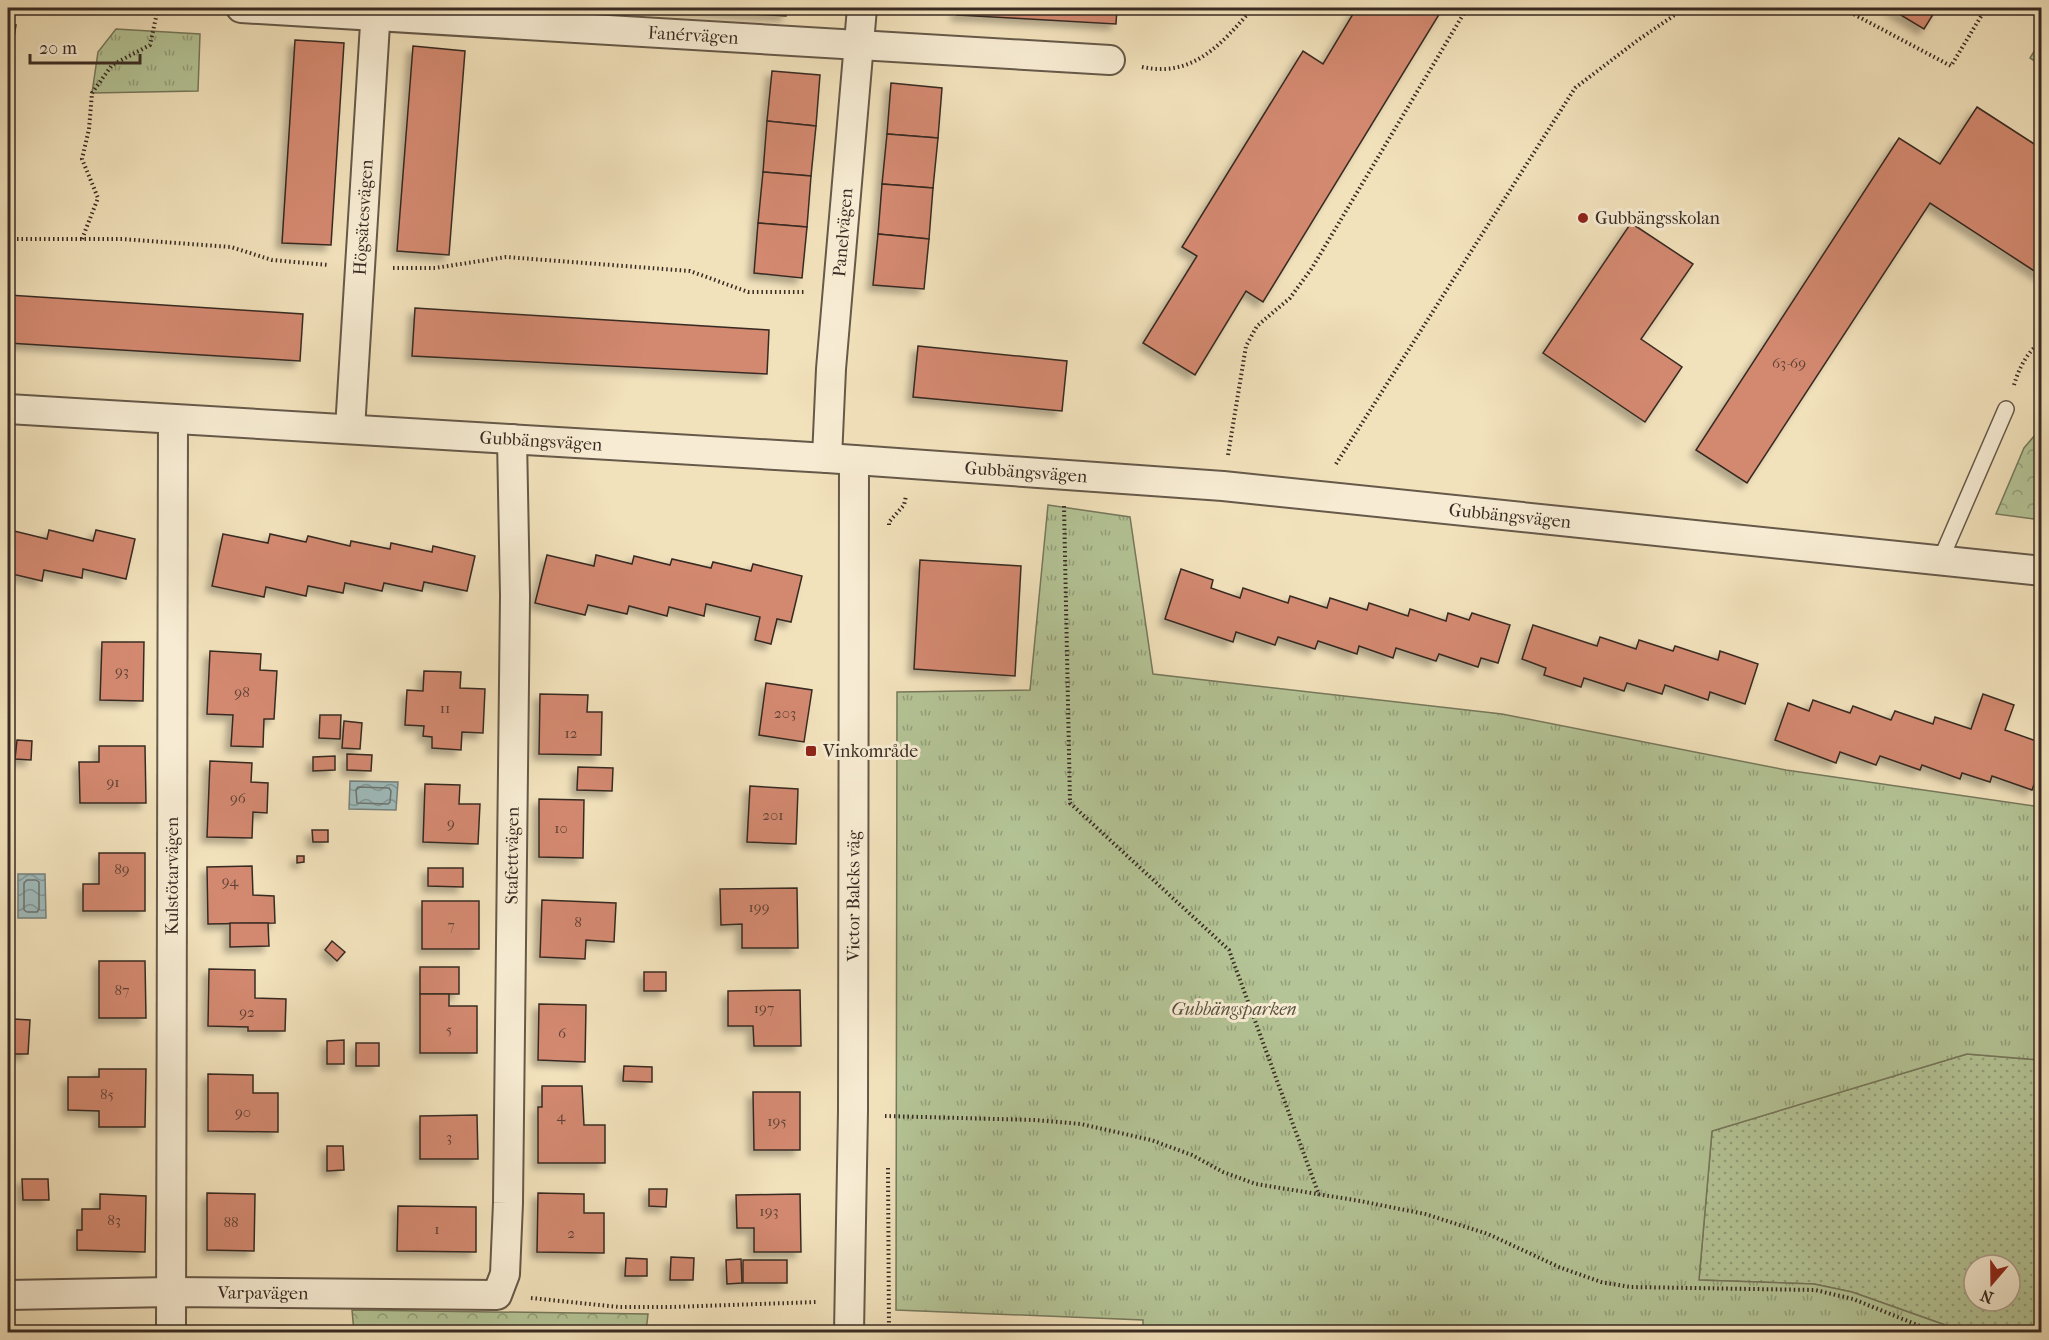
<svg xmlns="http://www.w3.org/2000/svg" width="2049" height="1340" viewBox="0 0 2049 1340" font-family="'IM FELL French Canon',serif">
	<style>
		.grass { fill: url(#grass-dots); stroke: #76785c; stroke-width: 1.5; fill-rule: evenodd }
		.forest { fill: url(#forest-crowns); stroke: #76785c; stroke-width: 1.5 }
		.park { fill: url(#park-tufts); stroke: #76785c; stroke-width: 1.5 }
		.pitch { fill: #b4c496; stroke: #76785c; stroke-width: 1.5 }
		.water { fill: url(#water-waves); stroke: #76817e; stroke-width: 1.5 }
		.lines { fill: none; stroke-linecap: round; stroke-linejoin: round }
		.shore { stroke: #6c736f; stroke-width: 1.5 }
		.building { fill: #d3896f; stroke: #382b23; stroke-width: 1.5; filter: url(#shadow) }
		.service-casing { stroke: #665949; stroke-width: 18 }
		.minor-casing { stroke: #665949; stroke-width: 32 }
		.path { stroke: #382b23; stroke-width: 4; stroke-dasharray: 1.5 3; stroke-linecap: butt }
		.service { stroke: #f7ecd3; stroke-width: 15 }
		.minor { stroke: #f7ecd3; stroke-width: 28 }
		.poi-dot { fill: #8f2418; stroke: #f7ecd3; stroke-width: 2 }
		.labels { text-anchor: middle; stroke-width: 6; stroke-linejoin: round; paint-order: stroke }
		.number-label { font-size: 15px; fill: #5f4236 }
		.street-label { font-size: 18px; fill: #382b23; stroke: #f7ecd3 }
		.poi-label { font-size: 18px; fill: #382b23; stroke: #f7ecd3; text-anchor: start }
		.park-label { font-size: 18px; font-style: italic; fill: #575140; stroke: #f7ecd3 }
	</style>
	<defs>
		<pattern id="grass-dots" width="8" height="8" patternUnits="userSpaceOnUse" patternTransform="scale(1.5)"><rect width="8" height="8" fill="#b4c496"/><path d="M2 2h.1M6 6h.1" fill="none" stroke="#939f7a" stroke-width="1.8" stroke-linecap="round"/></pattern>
		<pattern id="forest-crowns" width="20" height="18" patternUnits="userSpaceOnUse" patternTransform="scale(1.5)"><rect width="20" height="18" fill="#b4c496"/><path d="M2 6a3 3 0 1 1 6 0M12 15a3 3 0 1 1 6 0" fill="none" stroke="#939f7a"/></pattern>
		<pattern id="park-tufts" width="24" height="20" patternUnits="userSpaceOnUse" patternTransform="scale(1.5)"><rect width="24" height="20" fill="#b4c496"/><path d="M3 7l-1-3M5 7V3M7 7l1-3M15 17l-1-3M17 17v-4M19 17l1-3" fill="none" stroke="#939f7a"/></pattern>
		<pattern id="water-waves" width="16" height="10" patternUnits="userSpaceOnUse" patternTransform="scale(1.5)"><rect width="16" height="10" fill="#9fbbbb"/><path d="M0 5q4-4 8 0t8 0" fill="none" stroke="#839898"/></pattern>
		<filter id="shadow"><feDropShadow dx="-5.5" dy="5.5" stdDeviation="3" flood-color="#0004"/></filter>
	</defs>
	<rect width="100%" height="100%" fill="#f2e2bc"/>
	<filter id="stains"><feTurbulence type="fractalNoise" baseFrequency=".00333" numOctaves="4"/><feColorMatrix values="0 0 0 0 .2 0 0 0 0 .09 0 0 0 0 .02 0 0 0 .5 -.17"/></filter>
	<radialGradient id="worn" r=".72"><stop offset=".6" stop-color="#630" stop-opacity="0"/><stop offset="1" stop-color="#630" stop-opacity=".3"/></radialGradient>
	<path class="grass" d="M1967,1054L2041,1060V1332H1965L1852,1292L1814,1284L1699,1280L1712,1131ZM1974,1265H2010V1301H1974Z"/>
	<g class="forest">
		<path d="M2041,428V520L1996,514L2024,448Z"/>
		<path d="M352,1310L648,1314L646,1332H354Z"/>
	</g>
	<g class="park">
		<path d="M116,29L200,34L198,91L92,93L98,52Z"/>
		<path d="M1048,505L1130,517L1153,674L1502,714L1786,770L2041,807V1060L1967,1054L1712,1131L1699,1280L1814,1284L1852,1292L1965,1332H1143V1320L896,1310L897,692L1030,690Z"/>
	</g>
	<path class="pitch" d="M2041,40V65L2030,58Z"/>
	<g class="water">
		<path d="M350,781L398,782L396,810L349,809Z"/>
		<path d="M18,874H45L46,918H18Z"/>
	</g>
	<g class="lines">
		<g class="shore">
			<path d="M358,787L389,788L391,791L390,802L388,804L357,803L356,790Z"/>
			<path d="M27,880H36L39,882V909L37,912H27L24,910V883Z"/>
		</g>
	</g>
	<g class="building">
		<path d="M651,8H787L786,16Z"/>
		<path d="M957,8H1117L1116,24L957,15Z"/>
		<path d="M1354,8H1443L1263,302L1246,291L1195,375L1143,343L1197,256L1182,247L1303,51L1323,64L1356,9Z"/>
		<path d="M1889,8H1937L1924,29Z"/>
		<path d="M8,24L16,25L8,75Z"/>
		<path d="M295,40L344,43L331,245L282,243Z"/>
		<path d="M413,46L465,51L449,255L397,251Z"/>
		<path d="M772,71L820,75L816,126L767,121Z"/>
		<path d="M891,83L942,88L938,138L887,134Z"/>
		<path d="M1977,107L2042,149V276L1930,203L1747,483L1696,450L1899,138L1940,164Z"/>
		<path d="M767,121L816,126L811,176L763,172Z"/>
		<path d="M887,134L938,138L933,188L882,184Z"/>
		<path d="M763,172L811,176L807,227L758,223Z"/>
		<path d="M882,184L933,188L929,239L878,234Z"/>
		<path d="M758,223L807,227L802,278L754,273Z"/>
		<path d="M1631,223L1693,264L1641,339L1682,367L1645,422L1543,353Z"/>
		<path d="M878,234L929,239L924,289L873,285Z"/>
		<path d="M8,295L303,314L300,361L8,343Z"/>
		<path d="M415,308L769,330L767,374L412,356Z"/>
		<path d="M918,346L1067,361L1062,411L913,397Z"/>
		<path d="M10,530L47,539L49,530L93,541L96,530L135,539L126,579L83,569L82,578L44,570L42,581L8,573V539Z"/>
		<path d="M223,534L268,543L270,534L306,542L308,536L350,546L351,541L390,549L391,543L432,552L433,546L475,556L467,591L424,582L422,591L384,583L382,591L345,583L343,593L308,586L306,596L266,587L264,597L212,586Z"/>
		<path d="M547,555L594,566L596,555L632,564L634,556L670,565L672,559L711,568L713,562L751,571L753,564L802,576L791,622L777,619L771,644L755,640L760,617L706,604L704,616L669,607L667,616L629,606L627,614L588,605L585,615L535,603Z"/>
		<path d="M920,560L1021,566L1015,676L914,669Z"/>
		<path d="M1181,569L1213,580L1211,588L1240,598L1243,588L1288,603L1290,596L1327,608L1330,598L1367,610L1369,603L1408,616L1410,609L1446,621L1448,613L1469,620L1472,613L1510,625L1498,663L1481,658L1478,667L1439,654L1436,661L1396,648L1393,658L1359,646L1357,654L1318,641L1315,649L1278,637L1275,645L1236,632L1233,642L1165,619Z"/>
		<path d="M1533,625L1597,646L1600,637L1636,649L1639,640L1673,651L1675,646L1718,660L1720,651L1758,664L1745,704L1710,692L1708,700L1665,685L1662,694L1627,683L1624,691L1584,678L1581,687L1544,675L1546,668L1522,659Z"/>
		<path d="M102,642H144L143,701L100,700Z"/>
		<path d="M210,651L261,654L260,670L277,671L274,719H264L263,747L231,746L233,715L207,714Z"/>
		<path d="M424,671L461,672L460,688L485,689L483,733L462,732L461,750L432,748V737L423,736L424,726L405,725L407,690L423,691Z"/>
		<path d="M766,683L812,690L804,742L759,735Z"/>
		<path d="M540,694L588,695L587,712H602L601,755L539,754Z"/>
		<path d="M1983,694L2014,705L2005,730L2042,743V784L2035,782L2032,790L1992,776L1990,782L1962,773L1960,779L1922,765L1920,770L1880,756L1876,765L1840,752L1836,763L1775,740L1788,703L1809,711L1813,700L1850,713L1853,706L1891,720L1895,711L1933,724L1935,717L1971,729Z"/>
		<path d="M320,715H341L340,739L319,738Z"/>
		<path d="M344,721L362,723L360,749L342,748Z"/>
		<path d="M17,740L32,741L31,760L15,759Z"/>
		<path d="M99,746H145L146,803H80L79,762H99Z"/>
		<path d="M347,754L372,755L371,771L347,770Z"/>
		<path d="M335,756V770L313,771V757Z"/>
		<path d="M210,761L252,763L251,782L268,783L267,813L253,812L252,838L207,837Z"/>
		<path d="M578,767L613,768L612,791L577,790Z"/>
		<path d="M425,784L460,785L459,804H480L478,844L423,842Z"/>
		<path d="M750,786L798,789L796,844L747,842Z"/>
		<path d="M539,799L584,800L583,858L539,857Z"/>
		<path d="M312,830H328V842H313Z"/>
		<path d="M99,853H145V911H83V884H99Z"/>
		<path d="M297,856H304V862L297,863Z"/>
		<path d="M252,866L253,895L274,896L275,923L208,924L207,867Z"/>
		<path d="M428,868H463V887L428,886Z"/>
		<path d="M797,888L798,948H742V924L721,925L720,889Z"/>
		<path d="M542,900L616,903L614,942L586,940L585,959L540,957Z"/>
		<rect x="422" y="901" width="57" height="48"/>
		<path d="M230,923H268L269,946L230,947Z"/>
		<path d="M332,941L345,952L337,961L325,950Z"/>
		<path d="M99,961H145L146,1018H99Z"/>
		<rect x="420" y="967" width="39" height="27"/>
		<path d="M209,969L255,970V998L286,999L285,1031H248V1027L208,1026Z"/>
		<rect x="644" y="972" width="22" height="19"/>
		<path d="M800,990L801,1046H754L753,1026H728V991Z"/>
		<path d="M420,994H449V1006H477V1053H420Z"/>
		<path d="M539,1004L586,1005L585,1062L538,1060Z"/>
		<path d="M13,1019L30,1020L28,1054H12Z"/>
		<path d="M8,1022L10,1023L9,1049H8Z"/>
		<path d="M344,1040V1064H327V1041Z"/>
		<rect x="356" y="1043" width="23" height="23"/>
		<path d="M8,1062H11L10,1078H8Z"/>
		<path d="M624,1066L652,1067V1082L623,1081Z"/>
		<path d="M99,1069H146L145,1127H99V1111L68,1110V1077H99Z"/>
		<path d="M208,1074L253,1075V1093H278V1132L208,1131Z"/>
		<path d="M542,1086H582L584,1125H605V1163H538V1107H542Z"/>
		<path d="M753,1092H800V1150H754Z"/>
		<path d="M477,1115L478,1159H420V1116Z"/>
		<path d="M327,1146H343L344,1170L327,1171Z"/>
		<path d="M22,1179H48L49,1200H23Z"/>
		<path d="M649,1189H667L666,1207L649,1206Z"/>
		<path d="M207,1193L255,1194L254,1251L207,1250Z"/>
		<path d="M538,1193L584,1194V1213H604V1253L537,1252Z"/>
		<path d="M100,1194L146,1196L145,1252L77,1250V1230H82V1209H100Z"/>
		<path d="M800,1194L801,1252H754V1228H737L736,1195Z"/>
		<path d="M398,1206L476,1207V1252L397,1251Z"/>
		<path d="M671,1257L694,1258L693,1280H670Z"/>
		<path d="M626,1258L647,1259V1276H625Z"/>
		<path d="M741,1259L742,1283L727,1284L726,1260Z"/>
		<rect x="743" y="1260" width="44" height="23"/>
		<path d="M367,1326H382L381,1332H367Z"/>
	</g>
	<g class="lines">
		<defs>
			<path id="service" d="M1940,561L2006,409"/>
			<g id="minor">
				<path id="s1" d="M241,8L1110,60"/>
				<path id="s2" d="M8,409L827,458L1223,486L2042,571"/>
				<path id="s3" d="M350,429L376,8"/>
				<path id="s4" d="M827,458L831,369L862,8"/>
				<path id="s5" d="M8,1295L171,1292L497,1295L505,1274L508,1203L515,596L512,439"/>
				<path id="s6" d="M171,1332L173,419"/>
				<path id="s7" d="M849,1332L853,1111L854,460"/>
			</g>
		</defs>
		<use href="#service" class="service-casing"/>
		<use href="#minor" class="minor-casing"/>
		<g class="path">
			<path d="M1842,8L1951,66L1986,8"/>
			<path d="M1142,67C1194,78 1222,43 1253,8"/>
			<path d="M8,239H122L231,247L272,260L328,265"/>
			<path d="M82,239L98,198L82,159L89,129L92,93L112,65L150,45L158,8"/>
			<path d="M393,268H435L506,257L690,271L748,292H806"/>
			<path d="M2014,385C2019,368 2027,352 2042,341"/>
			<path d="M1228,455L1246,346L1257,326L1290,298L1312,268L1467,8"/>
			<path d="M1336,464L1575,88L1638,40L1685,8"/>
			<path d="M1064,506L1070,803L1229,950L1319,1195"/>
			<path d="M889,525V522L904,505L906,496"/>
			<path d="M885,1116L1035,1120L1081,1124L1151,1140L1192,1155L1223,1172L1256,1184L1360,1201L1425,1214L1488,1234L1559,1267L1601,1282L1630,1287L1815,1290L1853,1299L1935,1332"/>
			<path d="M888,1168L889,1332"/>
			<path d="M531,1298L619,1307H672L817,1302"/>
		</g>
		<use href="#service" class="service"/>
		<use href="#minor" class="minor"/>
	</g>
	<g class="poi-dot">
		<circle cx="1583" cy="218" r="6"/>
		<rect x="805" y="745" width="12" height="12" rx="3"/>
	</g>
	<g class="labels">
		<g class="number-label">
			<text x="1789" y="368">63-69</text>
			<text x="122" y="676">93</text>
			<text x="242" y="697">98</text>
			<text x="445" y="713">11</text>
			<text x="785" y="718">203</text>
			<text x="571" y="738">12</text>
			<text x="113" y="787">91</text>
			<text x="238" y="803">96</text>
			<text x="773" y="820">201</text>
			<text x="451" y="828">9</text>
			<text x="561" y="833">10</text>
			<text x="122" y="874">89</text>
			<text x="230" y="886">94</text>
			<text x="759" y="912">199</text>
			<text x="578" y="927">8</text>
			<text x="451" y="930">7</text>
			<text x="122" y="995">87</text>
			<text x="764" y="1013">197</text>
			<text x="247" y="1017">92</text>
			<text x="449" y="1034">5</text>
			<text x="562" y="1038">6</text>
			<text x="107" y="1099">85</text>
			<text x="243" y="1117">90</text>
			<text x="561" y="1121">4</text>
			<text x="777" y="1126">195</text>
			<text x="449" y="1142">3</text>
			<text x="769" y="1216">193</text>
			<text x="114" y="1225">83</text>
			<text x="231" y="1227">88</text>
			<text x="437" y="1234">1</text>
			<text x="571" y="1238">2</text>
		</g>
		<g class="street-label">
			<text dy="6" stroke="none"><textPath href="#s1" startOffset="453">Fanérvägen</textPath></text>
			<text dy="6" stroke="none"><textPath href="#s3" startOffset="212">Högsätesvägen</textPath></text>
			<text dy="6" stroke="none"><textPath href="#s4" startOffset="226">Panelvägen</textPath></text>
			<text dy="6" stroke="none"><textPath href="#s2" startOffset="534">Gubbängsvägen</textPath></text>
			<text dy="6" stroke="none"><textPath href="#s2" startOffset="1020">Gubbängsvägen</textPath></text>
			<text dy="6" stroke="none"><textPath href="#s2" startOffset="1506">Gubbängsvägen</textPath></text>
			<text dy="6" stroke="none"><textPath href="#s5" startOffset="930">Stafettvägen</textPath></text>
			<text dy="6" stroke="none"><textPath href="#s6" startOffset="456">Kulstötarvägen</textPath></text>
			<text dy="6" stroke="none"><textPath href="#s7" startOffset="436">Victor Balcks väg</textPath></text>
			<text dy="6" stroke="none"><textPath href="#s5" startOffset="255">Varpavägen</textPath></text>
		</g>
		<g class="poi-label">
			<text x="1595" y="224">Gubbängsskolan</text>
			<text x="823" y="757">Vinkområde</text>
		</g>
		<g class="park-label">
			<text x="1234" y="1015">Gubbängsparken</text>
		</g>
	</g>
	<rect width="2049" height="1340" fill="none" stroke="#f2e2bc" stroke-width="30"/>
	<rect x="9" y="9" width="2031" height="1322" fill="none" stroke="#382b23" stroke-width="3"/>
	<rect x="15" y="15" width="2019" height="1310" fill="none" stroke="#382b23" stroke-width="1.5"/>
	<g transform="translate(1992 1283) rotate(200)"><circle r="28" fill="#f7ecd3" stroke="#ab9f8d" stroke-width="1.5"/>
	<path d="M0-4.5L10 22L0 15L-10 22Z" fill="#8f2418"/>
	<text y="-9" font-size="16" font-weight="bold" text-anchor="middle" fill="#382b23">N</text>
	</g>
	<path d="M30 54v9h110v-9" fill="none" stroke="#382b23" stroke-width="3"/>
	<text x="39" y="54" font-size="18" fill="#382b23" stroke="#f7ecd3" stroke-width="4.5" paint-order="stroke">20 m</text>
	<rect width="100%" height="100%" filter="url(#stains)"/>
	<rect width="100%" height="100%" fill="url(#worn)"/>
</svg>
